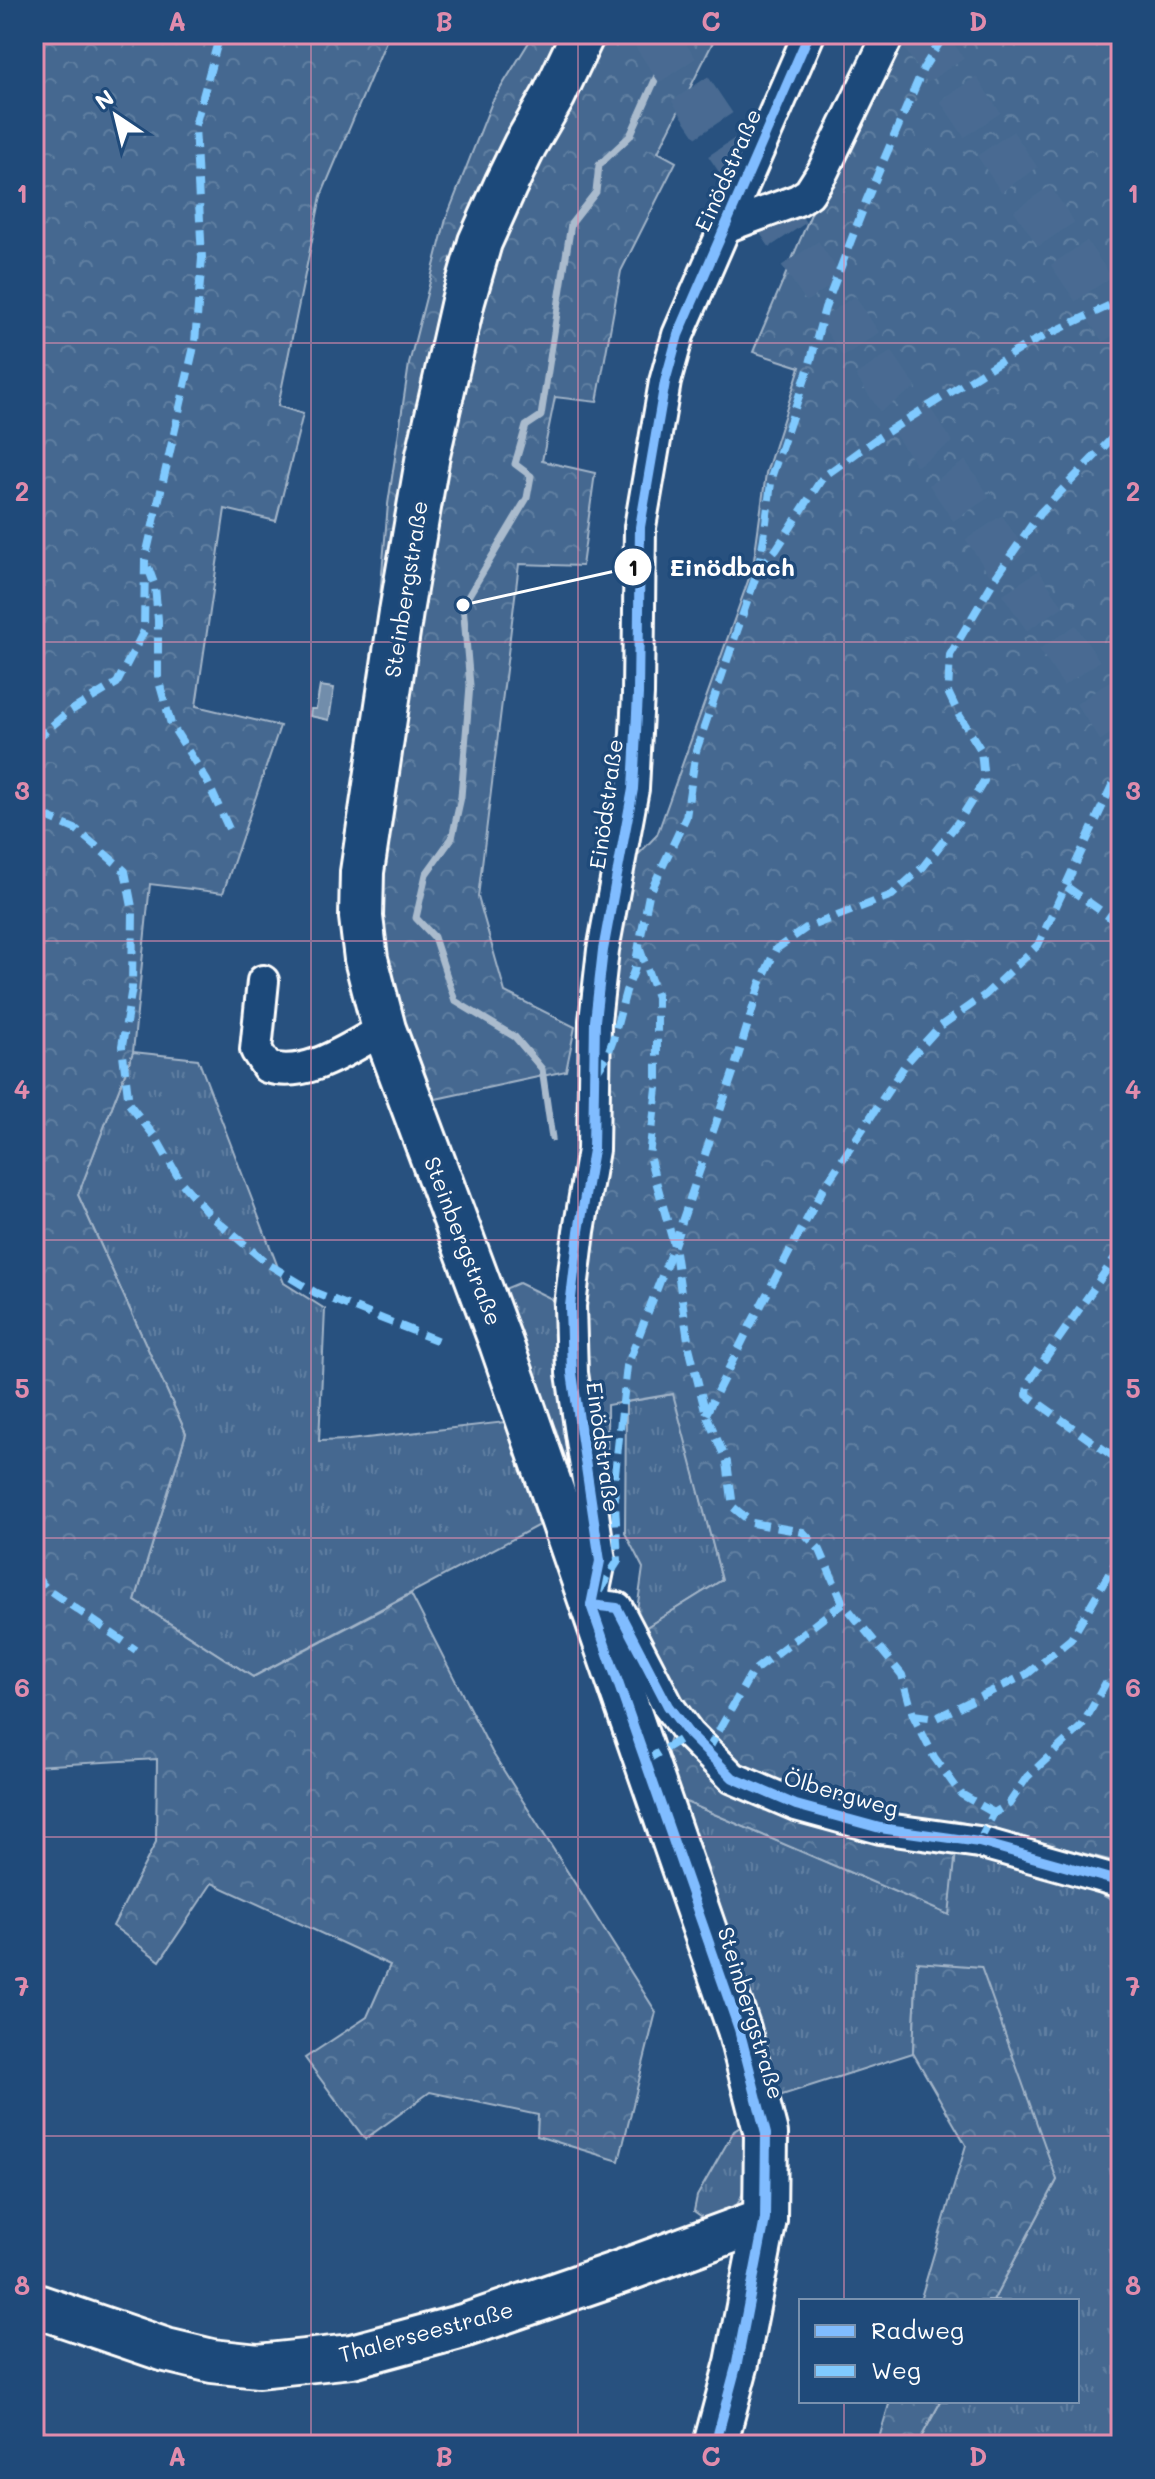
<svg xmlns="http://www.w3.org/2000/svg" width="1155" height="2479" viewBox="0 0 1155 2479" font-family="Mali,sans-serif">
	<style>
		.grass { fill: url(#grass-tufts); stroke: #a2b4c8; stroke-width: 2 }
		.forest { fill: url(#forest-crowns); stroke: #a2b4c8; stroke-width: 2 }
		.water { fill: #718dab; stroke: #aabbcd; stroke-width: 2 }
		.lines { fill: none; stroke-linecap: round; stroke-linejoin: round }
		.stream { stroke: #aabbcd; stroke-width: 7 }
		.motorway-tunnel { stroke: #486b92; stroke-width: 44; stroke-dasharray: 44 22; stroke-linecap: butt }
		.minor-casing { stroke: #fff; stroke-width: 36 }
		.secondary-casing { stroke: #fff; stroke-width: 48 }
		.minor { stroke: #1f4a7a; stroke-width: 30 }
		.secondary { stroke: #1f4a7a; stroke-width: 42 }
		.quiet { stroke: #80caff; stroke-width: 8; stroke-dasharray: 16 8; stroke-linecap: butt }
		.cycleway-casing { stroke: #1f4a7a; stroke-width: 15 }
		.cycleway { stroke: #80bcff; stroke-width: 10 }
		.grid { fill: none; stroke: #e08cad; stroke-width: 2; stroke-opacity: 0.55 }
		.labels { text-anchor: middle; stroke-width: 7; stroke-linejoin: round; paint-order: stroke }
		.street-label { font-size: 22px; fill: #fff; stroke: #1f4a7a }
		.leader { fill: none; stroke: #fff; stroke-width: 3 }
		.callout-dot { fill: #fff; stroke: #1f4a7a; stroke-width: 3 }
		.mark-label { font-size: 24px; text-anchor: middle; font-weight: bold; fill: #111 }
		.callout-label { font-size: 24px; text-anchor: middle; font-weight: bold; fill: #fff; stroke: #1f4a7a; stroke-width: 7; stroke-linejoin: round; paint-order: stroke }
		.neatline { fill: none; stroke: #e08cad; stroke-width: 3 }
		.grid-label { font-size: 26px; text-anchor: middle; font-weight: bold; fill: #e08cad }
	</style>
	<defs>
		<pattern id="grass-tufts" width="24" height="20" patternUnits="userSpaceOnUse" patternTransform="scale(2)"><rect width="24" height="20" fill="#446890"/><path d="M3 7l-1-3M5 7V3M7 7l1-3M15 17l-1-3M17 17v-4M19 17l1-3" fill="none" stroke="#607fa1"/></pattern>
		<pattern id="forest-crowns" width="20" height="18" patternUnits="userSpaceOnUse" patternTransform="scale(2)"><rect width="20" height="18" fill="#446890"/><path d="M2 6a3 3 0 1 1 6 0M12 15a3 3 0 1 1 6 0" fill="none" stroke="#607fa1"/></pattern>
	</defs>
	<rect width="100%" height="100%" fill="#28517f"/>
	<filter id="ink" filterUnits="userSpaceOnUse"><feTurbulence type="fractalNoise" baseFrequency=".0125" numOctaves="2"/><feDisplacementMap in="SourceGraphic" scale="16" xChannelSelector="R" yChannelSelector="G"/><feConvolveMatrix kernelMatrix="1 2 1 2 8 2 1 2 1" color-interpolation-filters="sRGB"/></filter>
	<g filter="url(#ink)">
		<g class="grass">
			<path d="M133,1052L198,1059L284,1283L325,1309L319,1441L349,1440L505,1422L539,1525L253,1677L135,1601L186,1433L78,1195Z"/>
			<path d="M519,1283L552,1299L583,1526L502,1290Z"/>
			<path d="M674,1394L722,1580L640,1631L636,1617L643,1568L625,1533L626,1402Z"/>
			<path d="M679,1799L948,1914L956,1851L1067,1876L1121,1905V2445H917L941,2401H1077V2301H993L1057,2180L917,1963L913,2053L779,2096Z"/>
			<path d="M742,2126C755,2151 750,2204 722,2219C718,2221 714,2221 709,2222L694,2211L697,2196L734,2131Z"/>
		</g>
		<g class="forest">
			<path d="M34,34H389L321,196L278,406L303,414L276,521L225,509L196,706L280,726L223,893L150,884L133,1052L78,1195L186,1433L135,1601L253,1677L411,1594L492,1752L656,2012L619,2161L537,2136L538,2115L430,2092L365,2139L305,2058L367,2017L390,1965L212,1883L160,1961L113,1926L156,1842L157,1759L34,1766Z"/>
			<path d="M534,34H569L533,105L374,666L388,504L409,364L446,219L492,102Z"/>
			<path d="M603,34H717L658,152L676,162L621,271L597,402L555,397L542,461L595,473L582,566L519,564L478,897L505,992L575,1027L566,1071L431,1100L395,998L382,932L381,870L429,518L498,237Z"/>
			<path d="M896,34H1121V1863L953,1820L956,1851L949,1915L679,1799L664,1755L682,1701L640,1631L722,1580L673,1394L607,1405L608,1544L578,1309L602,1037L633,860L657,835L753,567L766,473L800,367L753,352L816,202Z"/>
			<path d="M917,1962L981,1967L1057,2180L993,2301H920L966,2145L913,2053Z"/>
			<path d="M890,2401H941L917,2445H877Z"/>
		</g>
		<path class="water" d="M320,686L334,688L329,720L310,716L311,709H316Z"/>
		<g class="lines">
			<path class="stream" d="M552,1138L542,1069L515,1037L455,1001L434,937L416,918L426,874L452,838L461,797L470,685L463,605L527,498L531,476L515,464L526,426L541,416L571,224L596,192L599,165L630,136L660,69L669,34"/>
			<g class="motorway-tunnel">
				<path d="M653,34L1121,732"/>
				<path d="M921,34L1121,330"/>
			</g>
			<defs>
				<g id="minor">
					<path d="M809,34L678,335L665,382L640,527L638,694L633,789L603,950L595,1021L593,1150L579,1231L570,1306L572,1373L600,1561L591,1605L617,1608L668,1706L689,1734L733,1778L796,1805L880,1828L979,1842L1121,1882"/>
					<path d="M725,227L798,200L809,193L823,171L889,34"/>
					<path d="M263,981L256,1050L267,1067C308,1079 349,1048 384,1029"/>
					<path d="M34,2444L35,2445"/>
				</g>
				<g id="secondary">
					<path d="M583,34L554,95L525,145L506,184L480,242L463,301L428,455L401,612L362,872L361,917L366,959L384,1029L501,1343L739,2029L766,2134L765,2219L737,2363L715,2445"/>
					<path d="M34,2305L166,2350L212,2361L258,2366L352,2356L463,2326L629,2269L765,2219"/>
				</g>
			</defs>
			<use href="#minor" class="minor-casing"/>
			<use href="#secondary" class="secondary-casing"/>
			<use href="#minor" class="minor"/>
			<use href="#secondary" class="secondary"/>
			<g class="quiet">
				<path d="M148,567L155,586L158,620V678L171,724L207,781L229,829"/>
				<path d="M758,570L776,550L823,477L879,437L1026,345L1121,300"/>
				<path d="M34,741L67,713L117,683L144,631L145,560L195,342L202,258L195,126L220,34"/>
				<path d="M34,795L37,813L77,830L125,871L133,912L132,988L122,1046L129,1104L156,1138L181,1182L211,1216L268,1264L316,1293L444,1343"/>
				<path d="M1067,887L1111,918H1121"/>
				<path d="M639,947L657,997V1088L649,1156L674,1245L689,1347L706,1414L727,1462L733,1507L752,1523L803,1532L820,1550L843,1603L902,1675L913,1715L934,1757L961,1794L994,1813"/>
				<path d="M597,1071L607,1056L613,1040L626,991L634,971L649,895L686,817L696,751L758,570L764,538L772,475L809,367L825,308L867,199L923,69L945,34"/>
				<path d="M1121,1249L1028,1383L1027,1395L1121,1462"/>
				<path d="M706,1414L752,1322L823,1189L907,1062L939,1027L985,995L1038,945L1121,766"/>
				<path d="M34,1575L46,1588L136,1650"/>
				<path d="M599,1591L618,1561L614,1483L627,1366L674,1245L733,1073L760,984L776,949L806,928L892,895L923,867L959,821L984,781L981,750L959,715L948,692L950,655L996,577L1040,513L1121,429"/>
				<path d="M913,1715L936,1718L1027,1674L1071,1639L1121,1553"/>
				<path d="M707,1752L752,1672L843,1603"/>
				<path d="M645,1761L689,1734"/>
				<path d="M979,1842L994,1813L1009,1804L1027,1777L1082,1726L1110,1675L1121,1670"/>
			</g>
			<defs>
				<g id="cycleway">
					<path d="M591,1605L600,1561L572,1373L570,1306L579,1231L593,1150L595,1021L603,950L633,789L638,694L640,527L665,382L678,335L809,34"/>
					<path d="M591,1605L739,2029L766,2134L765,2219L737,2363L715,2445"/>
					<path d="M591,1605L617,1608L668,1706L689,1734L733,1778L796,1805L880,1828L979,1842L1121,1882"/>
				</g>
			</defs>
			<use href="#cycleway" class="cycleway-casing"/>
			<use href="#cycleway" class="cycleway"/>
		</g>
	</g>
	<path class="grid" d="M311,34V2445M578,34V2445M844,34V2301M34,343H1121M34,642H1121M34,941H1121M34,1240H1121M34,1538H1121M34,1837H1121M34,2136H1121M844,2401V2445"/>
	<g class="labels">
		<g class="street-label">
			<text transform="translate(728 170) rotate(-66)" y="8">Einödstraße</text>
			<text transform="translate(406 589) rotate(-81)" y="8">Steinbergstraße</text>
			<text transform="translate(606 804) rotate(-82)" y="8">Einödstraße</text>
			<text transform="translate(463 1241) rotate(69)" y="8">Steinbergstraße</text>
			<text transform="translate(603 1447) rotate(82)" y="8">Einödstraße</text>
			<text transform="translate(841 1793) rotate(16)" y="8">Ölbergweg</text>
			<text transform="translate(751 2013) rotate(73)" y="8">Steinbergstraße</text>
			<text transform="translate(426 2332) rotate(-15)" y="8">Thalerseestraße</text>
		</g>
	</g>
	<path class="leader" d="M463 605L633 567"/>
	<g class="callout-dot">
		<circle cx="463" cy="605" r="8"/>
		<circle cx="633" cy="567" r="20"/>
	</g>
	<g class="mark-label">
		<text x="633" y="576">1</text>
	</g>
	<g class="callout-label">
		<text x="732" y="576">Einödbach</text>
	</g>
	<rect width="1155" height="2479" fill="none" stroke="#1f4a7a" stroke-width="88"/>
	<rect x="799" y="2299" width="280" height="104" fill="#1f4a7a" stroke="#7992af" stroke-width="2"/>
	<rect x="815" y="2325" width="40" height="12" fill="#80bcff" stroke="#7992af" stroke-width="2"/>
	<text x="871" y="2339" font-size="24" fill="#ffffff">Radweg</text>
	<rect x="815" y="2365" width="40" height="12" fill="#80caff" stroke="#7992af" stroke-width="2"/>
	<text x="871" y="2379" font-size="24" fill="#ffffff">Weg</text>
	<g transform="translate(116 116) rotate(325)" stroke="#1f4a7a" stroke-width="6" paint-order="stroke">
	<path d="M0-6L14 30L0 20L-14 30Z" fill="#ffffff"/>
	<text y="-12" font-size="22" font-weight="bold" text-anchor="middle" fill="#ffffff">N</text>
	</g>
	<rect x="44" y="44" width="1067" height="2391" class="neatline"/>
	<g class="grid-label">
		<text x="177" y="31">A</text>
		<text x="444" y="31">B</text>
		<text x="711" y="31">C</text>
		<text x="978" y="31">D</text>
		<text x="22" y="203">1</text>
		<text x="1133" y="203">1</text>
		<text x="22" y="501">2</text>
		<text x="1133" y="501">2</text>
		<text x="22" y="800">3</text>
		<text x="1133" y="800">3</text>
		<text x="22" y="1099">4</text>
		<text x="1133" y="1099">4</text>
		<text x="22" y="1398">5</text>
		<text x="1133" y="1398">5</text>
		<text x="22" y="1697">6</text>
		<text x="1133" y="1697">6</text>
		<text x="22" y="1996">7</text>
		<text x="1133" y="1996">7</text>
		<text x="22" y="2295">8</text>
		<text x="1133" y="2295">8</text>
		<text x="177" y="2466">A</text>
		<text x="444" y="2466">B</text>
		<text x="711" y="2466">C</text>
		<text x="978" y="2466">D</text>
	</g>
</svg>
